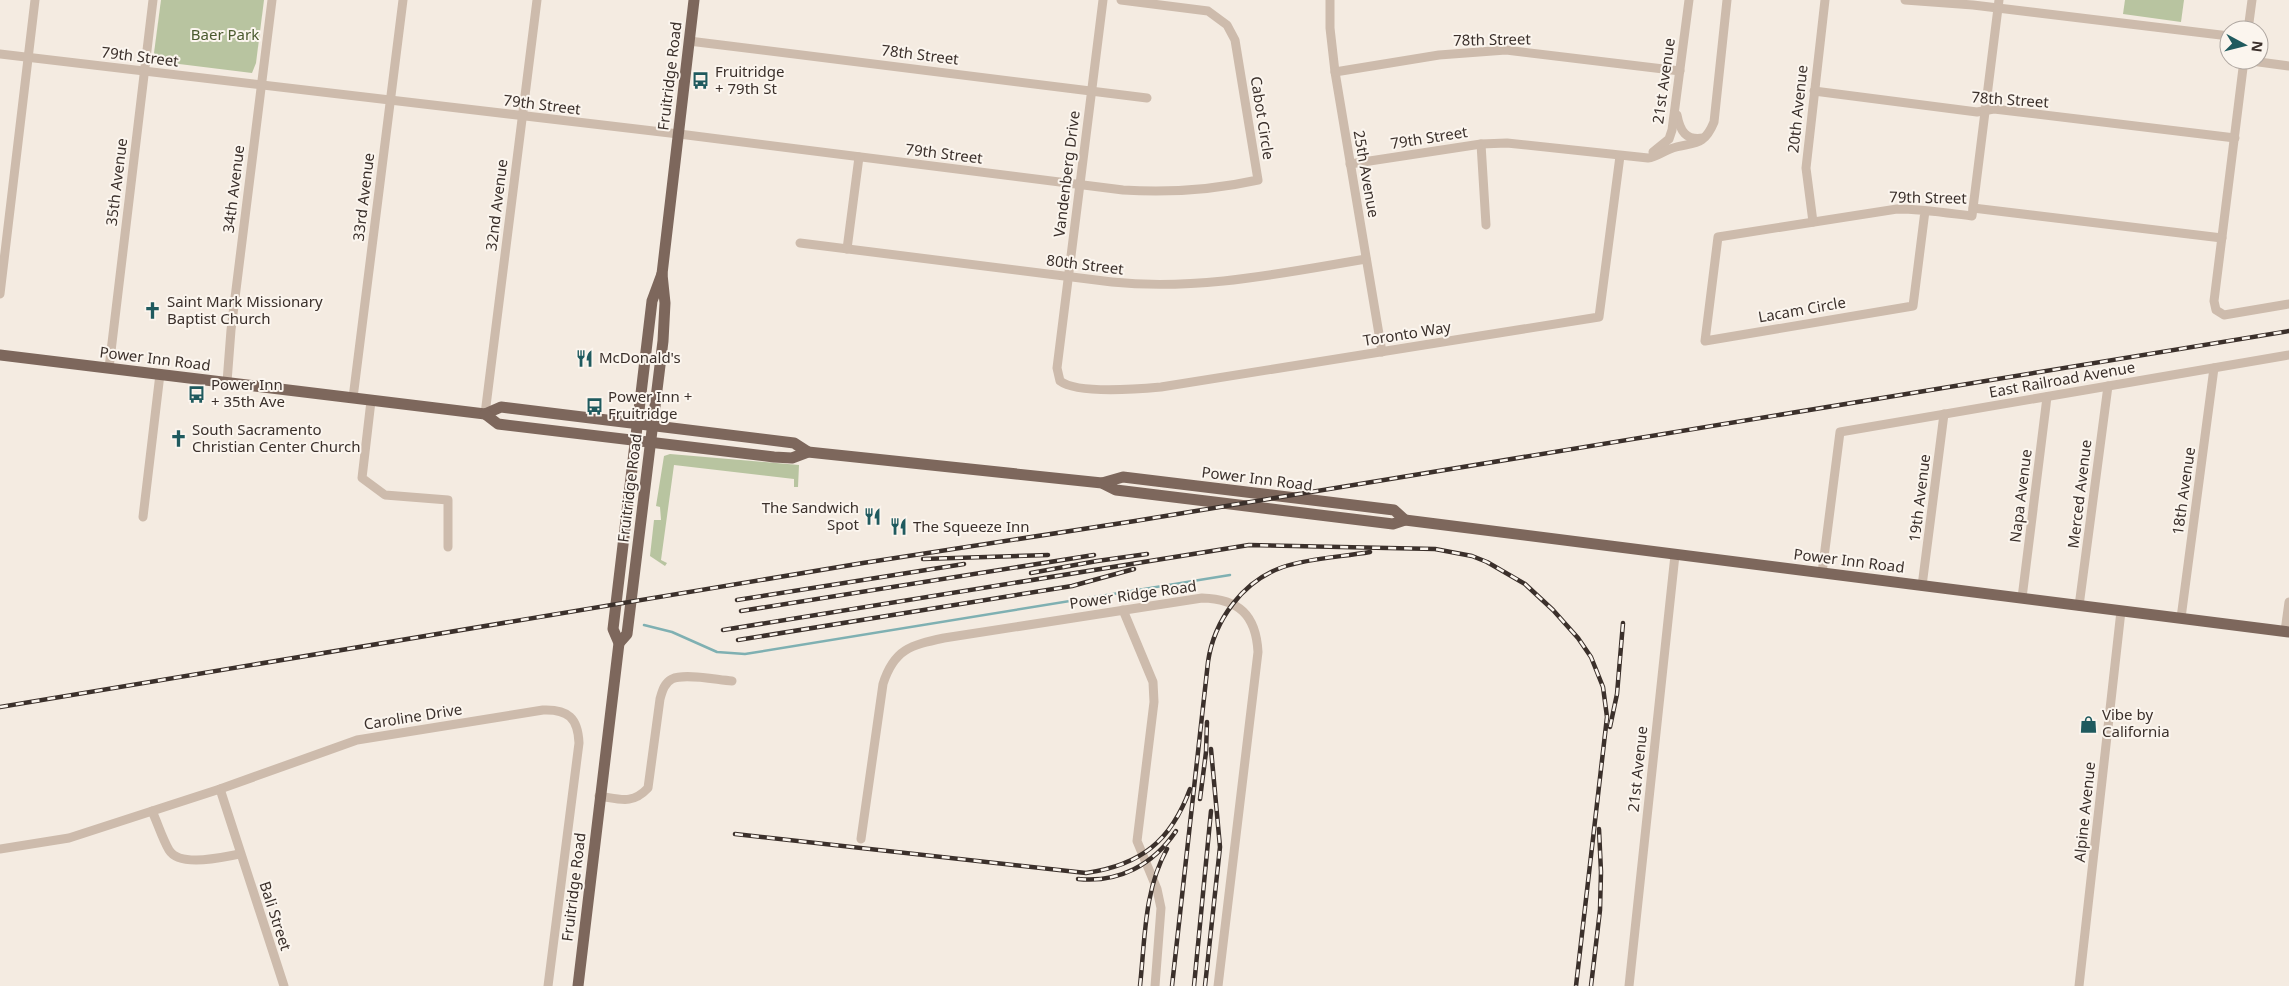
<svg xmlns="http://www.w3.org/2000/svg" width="2289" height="986" viewBox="0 0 2289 986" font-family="'Noto Sans',sans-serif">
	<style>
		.green { fill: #b8c4a0 }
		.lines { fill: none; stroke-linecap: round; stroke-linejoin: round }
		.stream { stroke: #7fb0b2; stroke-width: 2.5 }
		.minor { stroke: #cdbbac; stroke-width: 9 }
		.major { stroke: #7d675c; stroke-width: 11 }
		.rail-casing { stroke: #3b302b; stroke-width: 4.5 }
		.rail { stroke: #fbf5ee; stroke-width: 2.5; stroke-dasharray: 8; stroke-linecap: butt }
		.labels { text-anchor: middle; stroke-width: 4; stroke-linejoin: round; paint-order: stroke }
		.park-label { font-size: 15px; fill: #4a5a2e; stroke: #fbf5ee }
		.street-label { font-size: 15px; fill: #3b302b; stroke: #fbf5ee }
		.poi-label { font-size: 15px; fill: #3b302b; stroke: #fbf5ee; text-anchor: start }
	</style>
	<rect width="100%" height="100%" fill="#f4ebe1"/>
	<g class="green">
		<path d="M161,0H264L256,63L252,73L163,62L154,53Z"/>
		<path d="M2125,0H2184L2181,22L2123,14Z"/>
		<path d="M670,454L799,465L798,487H794V479L674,465L661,560L667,563L665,566L650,556L654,520H661L660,507L656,506L664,456Z"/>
	</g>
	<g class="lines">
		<path class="stream" d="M644,625L672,632L717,652L745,654L1230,575"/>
		<g class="minor">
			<path d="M1103,0L1057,368L1060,381C1077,394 1139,389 1161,387L1599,317L1620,156"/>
			<path d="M1330,0V28L1335,72L1382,352"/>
			<path d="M1905,0L1973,5L2229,36"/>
			<path d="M2248,30L2252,0"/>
			<path d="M689,41L1147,98"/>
			<path d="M0,54L687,135L1123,190C1169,193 1213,190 1258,180L1235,40L1227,25L1208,11L1121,0"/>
			<path d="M2244,60L2214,301L2216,310L2224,315L2289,304"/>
			<path d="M2244,60L2289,66"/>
			<path d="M1335,72L1439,55L1506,50L1680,71"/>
			<path d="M1814,91L1977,112L1994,109L2235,138"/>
			<path d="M1677,115C1680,131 1686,141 1703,138"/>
			<path d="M1481,144L1486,225"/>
			<path d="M1653,152L1669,139L1672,130L1689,0"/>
			<path d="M1350,164L1481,144L1507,143L1648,158C1656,157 1662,152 1670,149C1692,141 1703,149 1714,122L1727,0"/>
			<path d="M1973,208L2222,238"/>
			<path d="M1925,211L1913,306L1705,341L1718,237L1897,209C1922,209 1947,213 1972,216L1999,0"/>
			<path d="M1813,222L1806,168L1825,0"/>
			<path d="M800,243L1112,282C1198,291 1282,273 1366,259"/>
			<path d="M847,249L859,157"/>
			<path d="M0,294L35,0"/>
			<path d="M109,368L153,0"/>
			<path d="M227,382L231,330L272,0"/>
			<path d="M353,398L403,0"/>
			<path d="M371,401L362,478L385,495L448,500V547"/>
			<path d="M485,414L537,0"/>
			<path d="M143,517L160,374"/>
			<path d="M1822,573L1840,432L2289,355"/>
			<path d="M1922,586L1944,414"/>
			<path d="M2022,598L2047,397"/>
			<path d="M2079,606L2108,386"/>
			<path d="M1123,610L1153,682L1154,702L1137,841L1157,889L1161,908L1155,986"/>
			<path d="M2181,618L2214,368"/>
			<path d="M2285,631L2289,602"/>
			<path d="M220,789L284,986"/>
			<path d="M599,796C620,799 632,805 648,788L660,699C662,692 664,683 672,679C685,673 717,680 732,681"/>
			<path d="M152,811C158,824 162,838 169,850C180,868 222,857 240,854"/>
			<path d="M861,839L883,684C894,649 911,645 944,638L1202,598C1239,599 1256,615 1258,652L1218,986"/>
			<path d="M0,849L69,838L220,789L357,740L543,710C568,709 578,718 579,743L548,986"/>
			<path d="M1629,986L1675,555"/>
			<path d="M2079,986L2121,611"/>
		</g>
		<g class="major">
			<path d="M0,355L485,414L501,407L794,443L808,452"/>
			<path d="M485,414L498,424L774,457L792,458L808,452L1102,483L1116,490L1393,524L1405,520L2289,632"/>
			<path d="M1102,483L1123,477L1394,510L1405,520"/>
			<path d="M619,643L627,634L663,341L665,303L662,274L694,0"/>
			<path d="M578,986L619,643L613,629L652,301L662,274"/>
		</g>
		<defs>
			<g id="rail">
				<path d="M923,559L1048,555"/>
				<path d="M1031,573L1097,561L1147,554"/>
				<path d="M737,600L964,564"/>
				<path d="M741,611L1094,555"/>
				<path d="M723,630L1249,545L1435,549L1472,556L1487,562L1525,584L1553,610L1578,638L1591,657L1603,687L1607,717L1576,986"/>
				<path d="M738,640L1072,586L1134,569"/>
				<path d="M0,707L863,563L1135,521L2289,331"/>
				<path d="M1610,727L1617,694L1623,623"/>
				<path d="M1200,799L1206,752L1207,722"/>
				<path d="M735,834L1086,873C1141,865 1171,841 1190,789"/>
				<path d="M1078,879C1119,883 1153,865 1176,831"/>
				<path d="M1140,986C1145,940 1144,890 1167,849"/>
				<path d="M1172,986L1208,662C1214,620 1243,581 1283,567C1310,558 1341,557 1370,552"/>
				<path d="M1194,986L1211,811"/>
				<path d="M1205,986L1220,847L1211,749"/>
				<path d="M1591,986L1600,910L1601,872L1599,829"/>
			</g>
		</defs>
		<use href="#rail" class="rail-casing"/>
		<use href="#rail" class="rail"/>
	</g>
	<defs>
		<symbol id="bus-bare" viewBox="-9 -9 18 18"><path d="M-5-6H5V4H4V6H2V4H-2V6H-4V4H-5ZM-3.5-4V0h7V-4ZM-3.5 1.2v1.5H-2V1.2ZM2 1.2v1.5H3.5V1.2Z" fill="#1f5a5e" stroke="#fbf5ee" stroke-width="2.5" paint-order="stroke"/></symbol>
		<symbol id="church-bare" viewBox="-9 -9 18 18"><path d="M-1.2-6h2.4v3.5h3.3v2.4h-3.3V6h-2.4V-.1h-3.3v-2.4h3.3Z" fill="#1f5a5e" stroke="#fbf5ee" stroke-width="2.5" paint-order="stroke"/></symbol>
		<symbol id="restaurant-bare" viewBox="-9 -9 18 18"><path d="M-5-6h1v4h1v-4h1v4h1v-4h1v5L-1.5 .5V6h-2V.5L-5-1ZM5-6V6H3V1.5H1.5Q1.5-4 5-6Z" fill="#1f5a5e" stroke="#fbf5ee" stroke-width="2.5" paint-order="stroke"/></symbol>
		<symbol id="shop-bare" viewBox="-9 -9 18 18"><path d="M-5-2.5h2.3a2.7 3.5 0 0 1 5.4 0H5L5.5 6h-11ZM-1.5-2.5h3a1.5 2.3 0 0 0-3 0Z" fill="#1f5a5e" stroke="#fbf5ee" stroke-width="2.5" paint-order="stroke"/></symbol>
	</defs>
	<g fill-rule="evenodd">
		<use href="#bus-bare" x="688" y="68" width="25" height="25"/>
		<use href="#church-bare" x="140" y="298" width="25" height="25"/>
		<use href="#restaurant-bare" x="572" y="346" width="25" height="25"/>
		<use href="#bus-bare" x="184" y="382" width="25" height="25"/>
		<use href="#bus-bare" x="582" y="394" width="25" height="25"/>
		<use href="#church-bare" x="166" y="426" width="25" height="25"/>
		<use href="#restaurant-bare" x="860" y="504" width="25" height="25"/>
		<use href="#restaurant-bare" x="886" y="514" width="25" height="25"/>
		<use href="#shop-bare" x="2076" y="712" width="25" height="25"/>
	</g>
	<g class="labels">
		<g class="park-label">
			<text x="225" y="40">Baer Park</text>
		</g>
		<g class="street-label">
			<text transform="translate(1492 40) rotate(-1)" y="5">78th Street</text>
			<text transform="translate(920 55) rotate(7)" y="5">78th Street</text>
			<text transform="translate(140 57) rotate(7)" y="5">79th Street</text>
			<text transform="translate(670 76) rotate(-83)" y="5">Fruitridge Road</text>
			<text transform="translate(1664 81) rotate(-82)" y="5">21st Avenue</text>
			<text transform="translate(2010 100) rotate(4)" y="5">78th Street</text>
			<text transform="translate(542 105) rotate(7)" y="5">79th Street</text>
			<text transform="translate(1798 109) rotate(-84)" y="5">20th Avenue</text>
			<text transform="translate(1262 118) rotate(81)" y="5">Cabot Circle</text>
			<text transform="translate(1429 138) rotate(-9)" y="5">79th Street</text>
			<text transform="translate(944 154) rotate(7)" y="5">79th Street</text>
			<text transform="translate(1067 174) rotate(-83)" y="5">Vandenberg Drive</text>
			<text transform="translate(1366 174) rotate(80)" y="5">25th Avenue</text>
			<text transform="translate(117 182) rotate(-83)" y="5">35th Avenue</text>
			<text transform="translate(234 189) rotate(-83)" y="5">34th Avenue</text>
			<text transform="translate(364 197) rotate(-83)" y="5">33rd Avenue</text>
			<text transform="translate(1928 198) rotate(1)" y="5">79th Street</text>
			<text transform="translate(497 205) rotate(-83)" y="5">32nd Avenue</text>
			<text transform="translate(1085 265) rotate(7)" y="5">80th Street</text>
			<text transform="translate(1802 310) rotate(-10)" y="5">Lacam Circle</text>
			<text transform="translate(1407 334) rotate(-9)" y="5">Toronto Way</text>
			<text transform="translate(155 359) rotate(7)" y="5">Power Inn Road</text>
			<text transform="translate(2062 380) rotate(-10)" y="5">East Railroad Avenue</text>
			<text transform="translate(1257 479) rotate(7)" y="5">Power Inn Road</text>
			<text transform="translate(630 488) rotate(-83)" y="5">Fruitridge Road</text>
			<text transform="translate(2184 491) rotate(-82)" y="5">18th Avenue</text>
			<text transform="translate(2080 494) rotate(-83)" y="5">Merced Avenue</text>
			<text transform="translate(2021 496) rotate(-83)" y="5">Napa Avenue</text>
			<text transform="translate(1920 498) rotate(-83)" y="5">19th Avenue</text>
			<text transform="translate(1849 561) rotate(7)" y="5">Power Inn Road</text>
			<text transform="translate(1133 595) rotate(-8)" y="5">Power Ridge Road</text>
			<text transform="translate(413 717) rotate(-9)" y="5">Caroline Drive</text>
			<text transform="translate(1638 769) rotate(-84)" y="5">21st Avenue</text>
			<text transform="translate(2085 812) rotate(-84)" y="5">Alpine Avenue</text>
			<text transform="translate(574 887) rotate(-83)" y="5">Fruitridge Road</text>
			<text transform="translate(275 916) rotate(72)" y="5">Bali Street</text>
		</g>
		<g class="poi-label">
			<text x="715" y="77">Fruitridge<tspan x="715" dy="17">+ 79th St</tspan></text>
			<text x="167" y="307">Saint Mark Missionary<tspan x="167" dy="17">Baptist Church</tspan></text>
			<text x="599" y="363">McDonald's</text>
			<text x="211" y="390">Power Inn<tspan x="211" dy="17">+ 35th Ave</tspan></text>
			<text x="608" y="402">Power Inn +<tspan x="608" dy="17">Fruitridge</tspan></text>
			<text x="192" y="435">South Sacramento<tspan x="192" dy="17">Christian Center Church</tspan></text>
			<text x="859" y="513" text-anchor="end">The Sandwich<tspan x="859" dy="17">Spot</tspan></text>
			<text x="913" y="532">The Squeeze Inn</text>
			<text x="2102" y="720">Vibe by<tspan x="2102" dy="17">California</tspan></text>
		</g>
	</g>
	<g transform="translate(2244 45) rotate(97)"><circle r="24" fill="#fbf5ee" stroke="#aea6a0"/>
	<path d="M0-4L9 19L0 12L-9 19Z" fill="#1f5a5e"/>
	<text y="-8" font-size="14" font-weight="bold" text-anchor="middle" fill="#3b302b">N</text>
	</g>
</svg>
